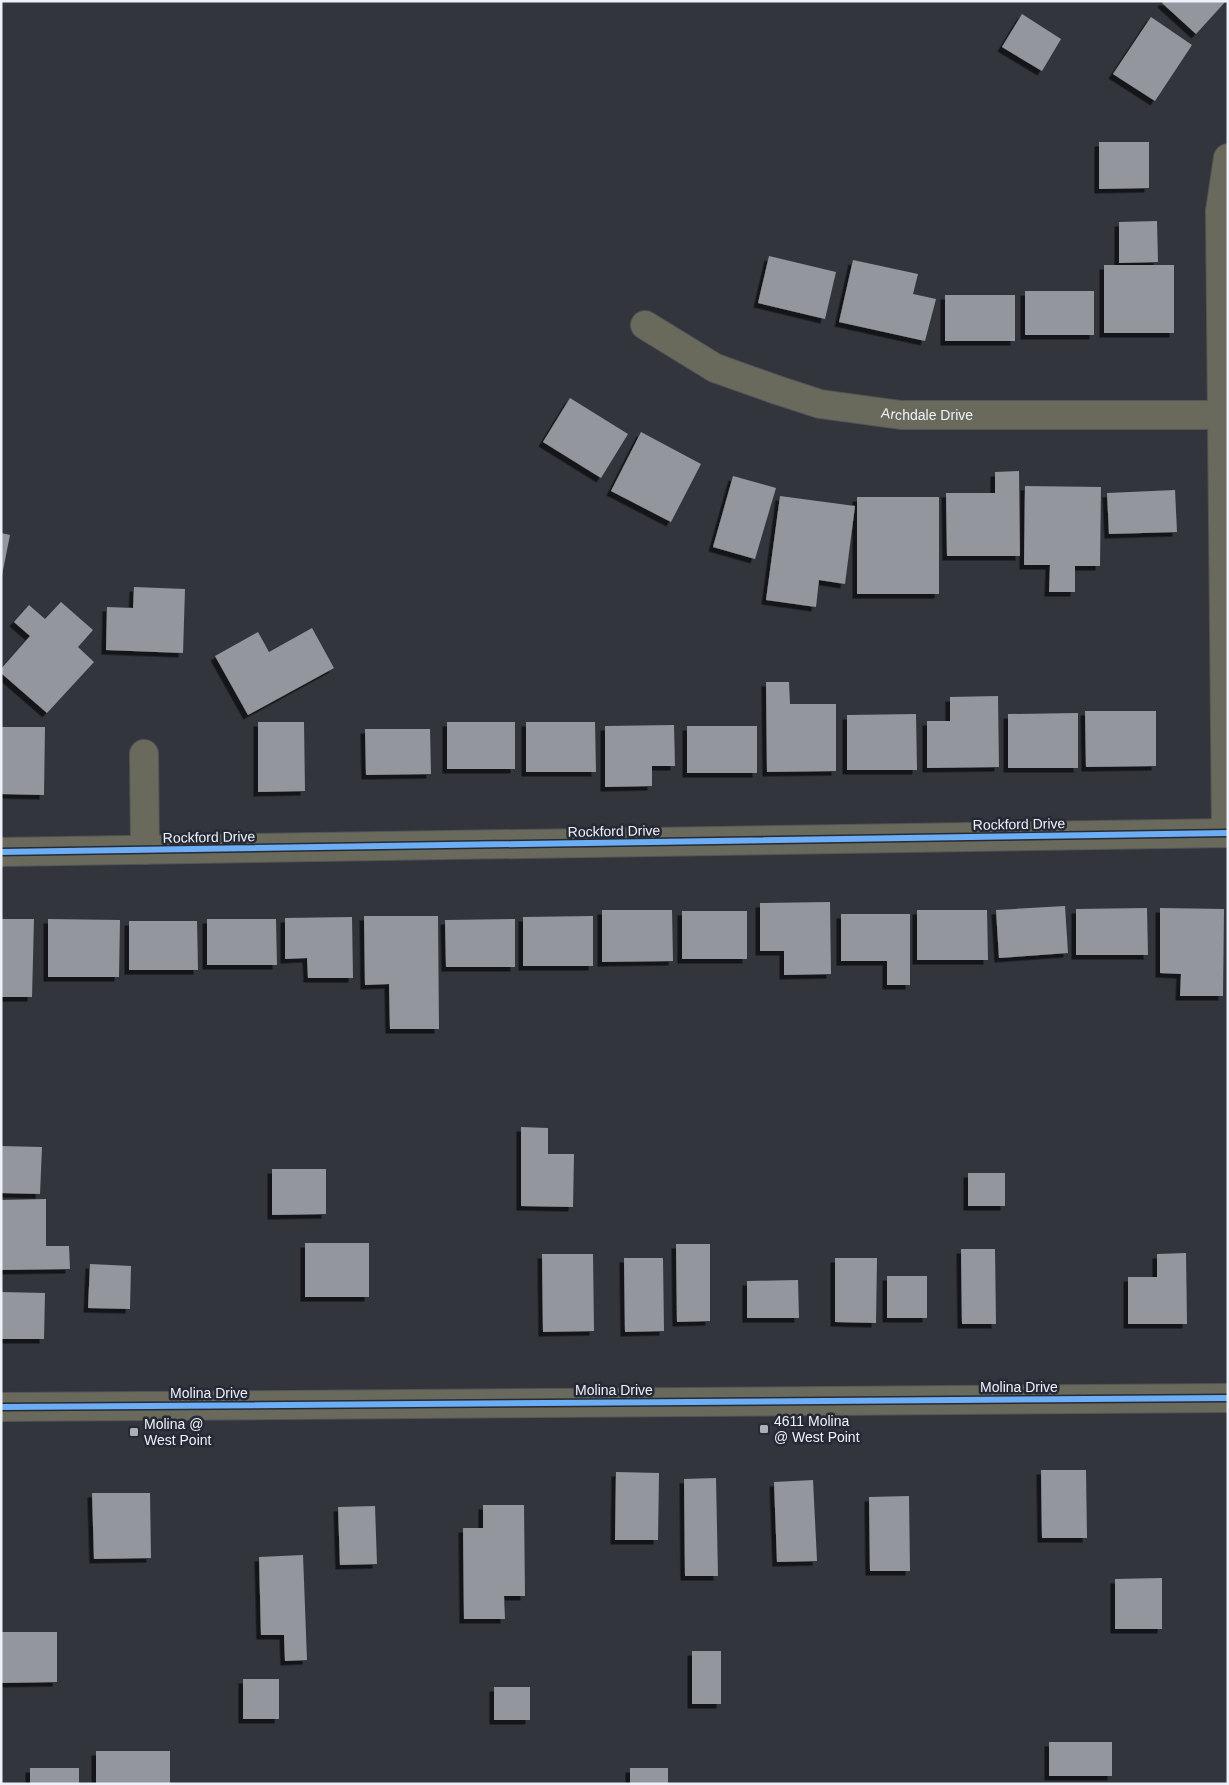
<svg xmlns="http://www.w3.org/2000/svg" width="1229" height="1785" viewBox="0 0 1229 1785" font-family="Arial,sans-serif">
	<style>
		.building { fill: #93969c; filter: url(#shadow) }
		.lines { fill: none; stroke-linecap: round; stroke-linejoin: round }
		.minor-casing { stroke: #525459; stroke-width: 30 }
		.minor { stroke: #6a6a5c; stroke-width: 28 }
		.cycleway-casing { stroke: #252a35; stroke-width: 9 }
		.cycleway { stroke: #6dadf4; stroke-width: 6 }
		.poi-dot { fill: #adafb7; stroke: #252a35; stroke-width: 2 }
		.labels { text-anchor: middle; stroke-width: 5; stroke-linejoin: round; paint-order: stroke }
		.street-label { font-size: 14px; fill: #eef1f9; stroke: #252a35 }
		.poi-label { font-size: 14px; fill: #eef1f9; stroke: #252a35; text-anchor: start }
	</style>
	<defs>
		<filter id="shadow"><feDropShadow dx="-4.5" dy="4.5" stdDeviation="0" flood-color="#0009"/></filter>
	</defs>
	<rect width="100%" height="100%" fill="#33353c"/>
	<g class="building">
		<path d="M1163,1H1226L1196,34L1162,3Z"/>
		<path d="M1022,14L1061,39L1042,71L1002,47Z"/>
		<path d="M1151,17L1192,45L1155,101L1113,74Z"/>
		<path d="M1099,142H1149V188L1099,189Z"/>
		<path d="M1157,221L1158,262L1119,263V222Z"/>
		<path d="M769,256L836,272L825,319L758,303Z"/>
		<path d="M853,260L918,274L913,294L936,299L925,341L839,322Z"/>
		<rect x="1104" y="265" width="70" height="68"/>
		<rect x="1025" y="291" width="69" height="44"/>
		<rect x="945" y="295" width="70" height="46"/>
		<path d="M570,398L628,434L601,478L543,442Z"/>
		<path d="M641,432L701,464L671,522L611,491Z"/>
		<path d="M1019,471L1020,556H947L946,493H995V472Z"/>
		<path d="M733,476L776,488L755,559L713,547Z"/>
		<path d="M1025,486L1101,487L1100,566H1075V592H1049L1050,565H1024Z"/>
		<path d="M1175,490L1177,532L1109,534L1107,493Z"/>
		<path d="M780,496L855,506L845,584L819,580L816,607L766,600Z"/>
		<rect x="857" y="497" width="82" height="97"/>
		<path d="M1,533L10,535L2,575H1Z"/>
		<path d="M134,587L185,589L183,653L106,650L107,607L133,608Z"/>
		<path d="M61,602L93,630L78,647L94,662L47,713L1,673V669L30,636L14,622L29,605L45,619Z"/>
		<path d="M312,628L334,668L248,715L215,656L258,632L269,652Z"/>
		<path d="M766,682H789L790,704H836V771L767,772Z"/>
		<path d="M998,696L999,767L927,768V721H950V697Z"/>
		<path d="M1085,711H1156V766L1086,767Z"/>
		<path d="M1078,713V768H1008V714Z"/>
		<path d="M916,714L917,770H847V715Z"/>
		<path d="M258,722H304L305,791L258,792Z"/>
		<rect x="447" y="722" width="68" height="47"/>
		<path d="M526,722H595L596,772H526Z"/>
		<path d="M674,725L675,766H652V786L605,787V726Z"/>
		<rect x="687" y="726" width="70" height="47"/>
		<path d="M1,727H45L44,795L1,794Z"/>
		<path d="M365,729H430L431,774L366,775Z"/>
		<path d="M830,902L831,974L784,975V951H760V903Z"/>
		<path d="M1065,906L1068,953L999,958L996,910Z"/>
		<path d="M1147,908L1148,955H1076V909Z"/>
		<path d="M1160,908L1224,909L1223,996H1180L1181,974L1160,973Z"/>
		<path d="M602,910H672L673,961L602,962Z"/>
		<path d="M917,910H987L988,960H917Z"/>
		<rect x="682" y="911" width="65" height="48"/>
		<path d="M841,914H910V985H887V961H841Z"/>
		<path d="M364,916H438L439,1029H390L389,984L365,985Z"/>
		<path d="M593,916V966H523V917Z"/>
		<path d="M352,917L353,978H308L307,958L285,959V918Z"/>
		<path d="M1,919H34L32,997H1Z"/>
		<path d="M48,919L120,920L119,977H48Z"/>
		<path d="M207,919H276L277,965H207Z"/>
		<path d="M515,919V967H446L445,920Z"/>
		<path d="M129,921H197L198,970H129Z"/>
		<path d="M521,1127L548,1128V1154H574L573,1207L521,1206Z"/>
		<path d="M1,1146L42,1147L40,1194L1,1193Z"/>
		<path d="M272,1169H326V1214L272,1215Z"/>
		<rect x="968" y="1173" width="37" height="33"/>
		<path d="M46,1199V1246H69L70,1269L1,1270V1200Z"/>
		<rect x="305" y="1243" width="64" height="54"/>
		<path d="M676,1244H710V1321L677,1322Z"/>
		<path d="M961,1249H995L996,1324H962Z"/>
		<path d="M1186,1253L1187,1324H1128V1277H1157V1254Z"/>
		<path d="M542,1254H593L594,1331L543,1332Z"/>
		<path d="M624,1258H663L664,1331L625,1332Z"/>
		<path d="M835,1258H877L876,1323L835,1322Z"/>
		<path d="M90,1264L131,1266L130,1309L88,1308Z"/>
		<rect x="887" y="1276" width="40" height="42"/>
		<path d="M798,1280L799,1318H747V1281Z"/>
		<path d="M1,1292L45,1293L44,1339H1Z"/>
		<path d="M1041,1470H1086L1087,1538H1042Z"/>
		<path d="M616,1472L659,1473L658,1540H615Z"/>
		<path d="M716,1478L718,1576H685L684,1479Z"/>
		<path d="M813,1480L817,1561L777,1562L774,1482Z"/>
		<path d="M92,1493H150L151,1558L94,1559Z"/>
		<path d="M909,1496L910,1571H870L869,1497Z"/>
		<path d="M483,1505H524L525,1596H504L505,1619H464L463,1528H483Z"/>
		<path d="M375,1506L377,1564L340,1565L338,1507Z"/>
		<path d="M303,1555L307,1660L285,1661L284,1635H261L259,1557Z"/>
		<path d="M1162,1578V1629H1115V1579Z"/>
		<path d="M1,1632H57V1682L1,1683Z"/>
		<rect x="692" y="1651" width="29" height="53"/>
		<rect x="243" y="1679" width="36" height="40"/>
		<rect x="494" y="1687" width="36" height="33"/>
		<rect x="1049" y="1742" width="63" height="34"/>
		<rect x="96" y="1751" width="74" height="33"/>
		<rect x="30" y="1768" width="49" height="16"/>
		<rect x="630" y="1768" width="38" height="16"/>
	</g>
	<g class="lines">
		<defs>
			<g id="minor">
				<path id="s1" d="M645,325L715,368L777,390L820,404L901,415H1228"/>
				<path d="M144,754L145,850"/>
				<path d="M1226,833L1220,211L1228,158"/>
				<path d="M1,852L1228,833"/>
				<path d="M1,1407L1228,1398"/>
			</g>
		</defs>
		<use href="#minor" class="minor-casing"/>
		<use href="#minor" class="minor"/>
		<defs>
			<g id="cycleway">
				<path d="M1,852L1228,833"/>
				<path d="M1,1407L1228,1398"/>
			</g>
		</defs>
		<use href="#cycleway" class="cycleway-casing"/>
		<use href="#cycleway" class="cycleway"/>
	</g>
	<g class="poi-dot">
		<rect x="759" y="1424" width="10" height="10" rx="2.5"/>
		<rect x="129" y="1427" width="10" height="10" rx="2.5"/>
	</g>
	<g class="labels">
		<g class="street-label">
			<text dy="5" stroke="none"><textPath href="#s1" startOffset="301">Archdale Drive</textPath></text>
			<text transform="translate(1019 824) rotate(-1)" y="5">Rockford Drive</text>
			<text transform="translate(614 831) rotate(-1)" y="5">Rockford Drive</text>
			<text transform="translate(209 837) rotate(-1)" y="5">Rockford Drive</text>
			<text x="1019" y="1392">Molina Drive</text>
			<text x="614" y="1395">Molina Drive</text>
			<text x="209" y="1398">Molina Drive</text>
		</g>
		<g class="poi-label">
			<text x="774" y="1426">4611 Molina<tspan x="774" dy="16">@ West Point</tspan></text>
			<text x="144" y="1429">Molina @<tspan x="144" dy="16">West Point</tspan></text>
		</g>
	</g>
	<rect width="1229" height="1785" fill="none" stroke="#eef1f9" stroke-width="5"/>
</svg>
